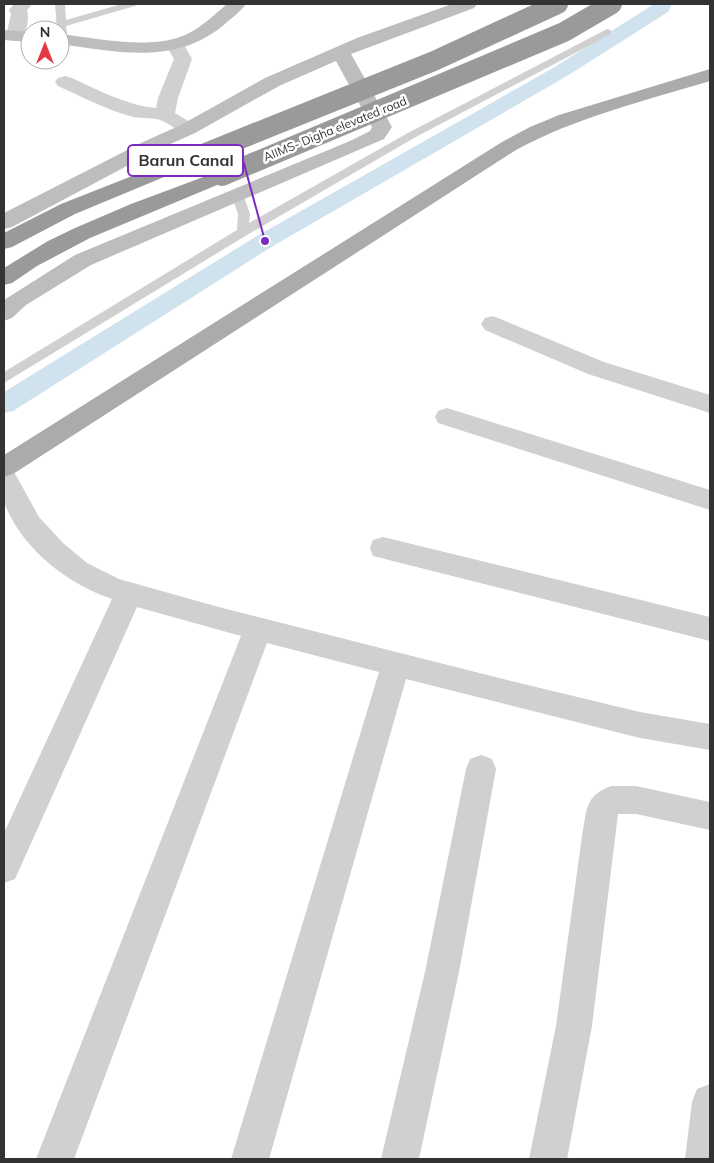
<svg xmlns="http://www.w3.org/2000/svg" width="714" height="1163" viewBox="0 0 714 1163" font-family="Mulish,sans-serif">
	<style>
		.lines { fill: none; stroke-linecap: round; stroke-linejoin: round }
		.canal { fill: #cfe2ee; fill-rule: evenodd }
		.lane { fill: #d0d0d0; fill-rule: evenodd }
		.street { fill: #d0d0d0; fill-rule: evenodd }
		.secondary { fill: #bdbdbd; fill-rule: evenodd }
		.primary { fill: #ababab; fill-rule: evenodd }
		.highway { fill: #9a9a9a; fill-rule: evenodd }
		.highway-bridge { stroke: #9a9a9a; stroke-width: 20 }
		.labels { text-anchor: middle; stroke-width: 5; stroke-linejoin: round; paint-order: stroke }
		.far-street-label { font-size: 12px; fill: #333; stroke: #fff }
		.leader { fill: none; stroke: #7b2cbf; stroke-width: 2 }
		.callout-dot { fill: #7b2cbf; stroke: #fff; stroke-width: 2 }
		.callout { fill: #fff; stroke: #7b2cbf; stroke-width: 2 }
		.callout-label { font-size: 16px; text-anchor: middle; font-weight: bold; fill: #333 }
	</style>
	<rect width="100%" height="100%" fill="#fff"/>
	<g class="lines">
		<path class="canal" d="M654,4H672L668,12L567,76L273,246L13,411L4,413V392L257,236L553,68Z"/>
		<g class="lane">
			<path d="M55,4H65L66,20L122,4H137L135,6L66,26L67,33L62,36L60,35V30H57Z"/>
			<path d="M607,29L611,30V34L414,138L247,235L4,383V372L237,230L238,214L231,194L233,192H241L243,194L250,214L249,223L406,134Z"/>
		</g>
		<g class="street">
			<path d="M14,4H32L27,10C30,18 26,33 21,40L15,41L9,40L6,36L11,14L9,10Z"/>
			<path d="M175,39L182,41L192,59L178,98L175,113L195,125L198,129L195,133C180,137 174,125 160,120C151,117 139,119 130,116C105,109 82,97 58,86L55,82L58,78L65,76L72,78C100,91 126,105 156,108L158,98L174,59L166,45L168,41Z"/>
			<path d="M493,316L604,362L710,395V413L588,374L485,330L481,324L485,318Z"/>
			<path d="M447,408L710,490V510L438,423L435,417L438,411Z"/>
			<path d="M4,467L13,470L39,517L63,543L87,563L119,579L215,606L511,681L640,712L710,724V750L640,738L406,679L269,1159H231L379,672L267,643L74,1159H36L241,636L137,607L15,879L4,883V833L112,599C67,584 21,548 4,502C1,493 3,477 4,467Z"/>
			<path d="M383,537L710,617V641L373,556L370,548L373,540Z"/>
			<path d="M481,755L492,759L496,769L459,972L419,1159H381L425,972L466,769L470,759Z"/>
			<path d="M611,786H636L710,802V830L636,814H618L592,1026L567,1159H529L556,1026L582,836C587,811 584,796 611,786Z"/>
			<path d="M710,1084V1159H685L692,1102L697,1089Z"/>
		</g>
		<g class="secondary">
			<path d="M227,4H246C241,11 233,17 226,23C177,66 119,52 60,44V34C97,38 152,51 187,34C202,27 214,15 227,4Z"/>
			<path d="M452,4H477L474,8L351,54L392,127L384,139L91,265L26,305L12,318L4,321V300L75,255L350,141L370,131L372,127L336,61L279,86L195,133L157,150L12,227L4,229V213L143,142L181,125L265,78L357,38Z"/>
			<path d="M4,30L30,32V42L4,40Z"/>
		</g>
		<path class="primary" d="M710,69V81C644,101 577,117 516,150L13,474L4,477V455L502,142L530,127L559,115Z"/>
		<g class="highway">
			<path d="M198,150L205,152L208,156L205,160L75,214L12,247L4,249V233L61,204Z"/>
			<path d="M222,170L229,172L232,176L229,180L90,238L37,266L12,283L4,285V268L48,241L75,228L131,204Z"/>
		</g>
		<g class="highway-bridge">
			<path d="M198,156L434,61L558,4"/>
			<path d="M222,176L564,32L612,4"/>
		</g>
	</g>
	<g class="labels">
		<g class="far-street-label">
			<text transform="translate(335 129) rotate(-22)" y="4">AIIMS- Digha elevated road</text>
		</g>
	</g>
	<path class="leader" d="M265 241L243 160"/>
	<circle class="callout-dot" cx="265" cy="241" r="5"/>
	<rect class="callout" x="128" y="145" width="115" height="31" rx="5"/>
	<g class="callout-label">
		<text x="186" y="166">Barun Canal</text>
	</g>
	<rect width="714" height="1163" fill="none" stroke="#333333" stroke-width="10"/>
	<g transform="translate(45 45)"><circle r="24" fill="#ffffff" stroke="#adadad"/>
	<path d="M0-4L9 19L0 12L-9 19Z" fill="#e63946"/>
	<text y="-8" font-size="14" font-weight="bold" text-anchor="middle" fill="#333333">N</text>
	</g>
</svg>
